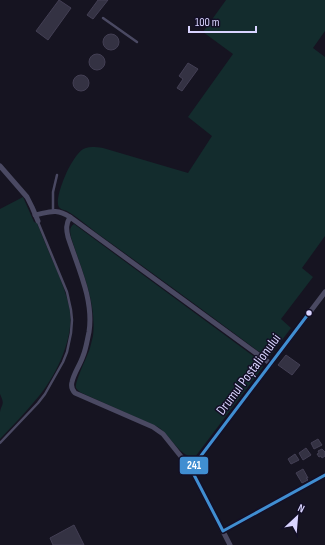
<svg xmlns="http://www.w3.org/2000/svg" width="325" height="545" viewBox="0 0 325 545" font-family="'Sofia Sans Condensed',sans-serif">
	<style>
		.green { fill: #132c2d }
		.building { fill: #343243; stroke: #433f54 }
		.lines { fill: none; stroke-linecap: round; stroke-linejoin: round }
		.service { stroke: #4a4962; stroke-width: 2.5 }
		.minor { stroke: #4a4962; stroke-width: 5 }
		.bus-1-casing { stroke: #130f26; stroke-width: 6 }
		.bus-1 { stroke: #408ed1; stroke-width: 3 }
		.bus-dot { fill: #d9d4ff; stroke: #130f26; stroke-width: 1.5 }
		.labels { text-anchor: middle; stroke-width: 3; stroke-linejoin: round; paint-order: stroke }
		.street-label { font-size: 14px; fill: #d9d4ff; stroke: #130f26 }
		.line-badge { stroke: #130f26; stroke-width: 1.5 }
		.badge-label { font-size: 11px; text-anchor: middle; font-weight: bold; fill: #fff }
	</style>
	<rect width="100%" height="100%" fill="#161421"/>
	<g class="green">
		<path d="M226,0H325V31L313,48L325,57V236L302,268L313,277L281,319L291,328L270,356L258,351C206,312 154,274 101,236C90,228 79,218 67,211C64,210 60,209 59,207C54,200 67,170 71,164C81,148 84,145 103,148L188,173L212,136L188,117L233,54L203,32Z"/>
		<path d="M23,197L34,222L37,223C43,238 49,253 56,268C61,280 66,293 69,306C76,334 57,374 39,396C27,411 13,425 0,439C0,432 0,419 0,412C2,403 5,405 0,394V209Z"/>
		<path d="M74,224L260,361L263,367L195,457L193,458C177,453 171,436 158,427L84,394C81,393 78,391 76,388C74,383 88,355 90,348C91,344 92,340 93,336C97,302 81,269 71,237C70,232 69,227 74,224Z"/>
	</g>
	<g class="building">
		<path d="M59,0L71,8L48,40L36,31Z"/>
		<path d="M98,0H108L93,19L87,15Z"/>
		<circle cx="111" cy="42" r="8"/>
		<circle cx="97" cy="62" r="8"/>
		<path d="M188,63L198,69L182,91L177,88L183,79L179,76Z"/>
		<circle cx="81" cy="83" r="8"/>
		<path d="M286,355L300,365L292,375L278,365Z"/>
		<path d="M318,439L322,445L314,449L311,443Z"/>
		<path d="M306,448L311,455L303,460L299,453Z"/>
		<path d="M322,449L325,452V456L322,458L321,456L319,457L317,454L319,453L318,451Z"/>
		<path d="M295,454L299,460L291,464L288,459Z"/>
		<path d="M303,469L308,478H306L308,480L302,483L296,473Z"/>
		<path d="M74,525L84,545H53L50,538Z"/>
	</g>
	<g class="lines">
		<g class="service">
			<path d="M103,18L137,42"/>
			<path d="M53,211V192L57,175"/>
			<path d="M0,443L38,403L45,394L63,362L67,352L71,333L72,320L71,310L67,292L38,222"/>
		</g>
		<g class="minor">
			<path d="M0,166L27,197L32,207L38,221"/>
			<path d="M35,215C50,212 56,208 70,217L271,364"/>
			<path d="M70,217C66,224 66,229 68,237C78,268 94,300 89,332C87,341 86,349 83,356C80,365 74,373 72,382C71,386 72,390 75,393L153,427L163,434L191,469L230,545"/>
			<path d="M191,469L325,292"/>
			<path d="M223,531L325,475"/>
		</g>
		<defs>
			<path id="bus-1" d="M309,313L191,469L223,531L325,475"/>
		</defs>
		<use href="#bus-1" class="bus-1-casing"/>
		<use href="#bus-1" class="bus-1"/>
	</g>
	<circle class="bus-dot" cx="309" cy="313" r="3.5"/>
	<g class="labels">
		<g class="street-label">
			<text transform="translate(248 374) rotate(-53)" y="5">Drumul Poștalionului</text>
		</g>
	</g>
	<rect class="line-badge" x="179" y="456" width="30" height="19" rx="4" fill="#408ed1"/>
	<g class="badge-label">
		<text x="194" y="469">241</text>
	</g>
	<g transform="translate(297 517) rotate(26)" stroke="#130f26" stroke-width="3" paint-order="stroke">
	<path d="M0-3L7 15L0 10L-7 15Z" fill="#d9d4ff"/>
	<text y="-6" font-size="11" font-weight="bold" text-anchor="middle" fill="#d9d4ff">N</text>
	</g>
	<path d="M189 26v6h67v-6" fill="none" stroke="#d9d4ff" stroke-width="2"/>
	<text x="195" y="26" font-size="12" fill="#d9d4ff" stroke="#130f26" stroke-width="3" paint-order="stroke">100 m</text>
</svg>
